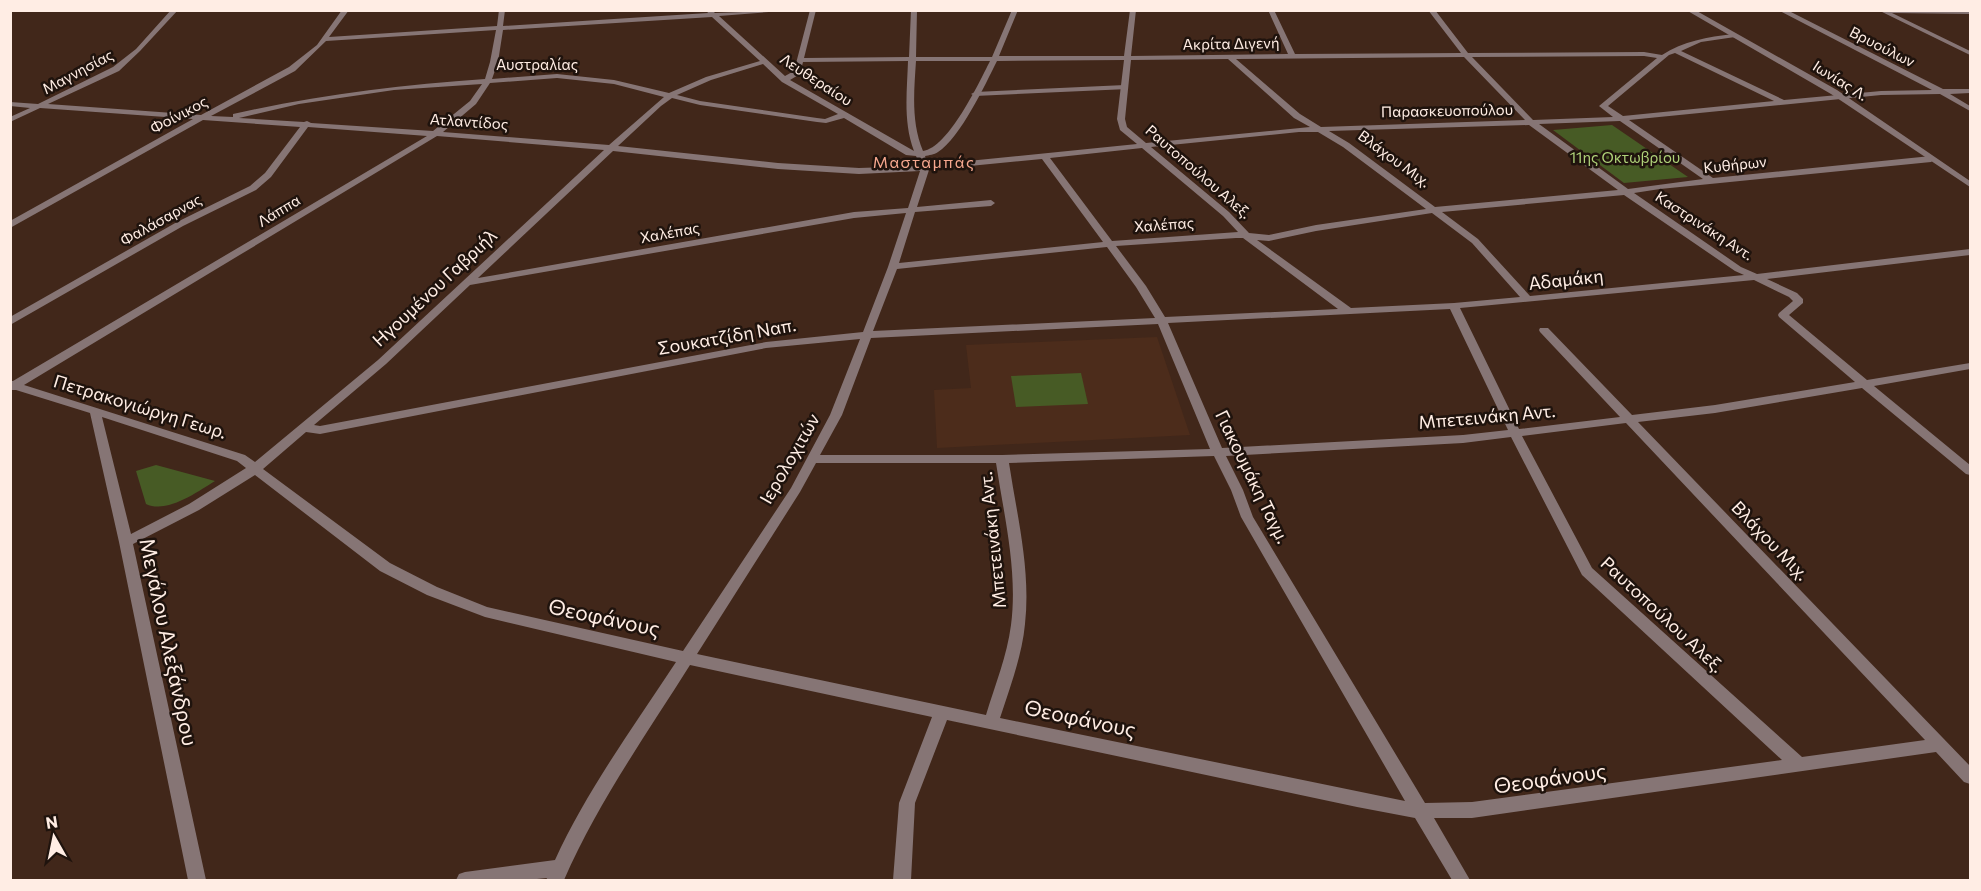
<svg xmlns="http://www.w3.org/2000/svg" width="1981" height="891" viewBox="0 0 1981 891" font-family="Commissioner,sans-serif">
	<style>
		.built { fill: #4c2c1b }
		.green { fill: #475b25 }
		.lines { fill: none; stroke-linecap: round; stroke-linejoin: round }
		.service { fill: #867575; fill-rule: evenodd }
		.minor { fill: #867575; fill-rule: evenodd }
		.tertiary { fill: #867575; fill-rule: evenodd }
		.labels { text-anchor: middle; stroke-width: 5; stroke-linejoin: round; paint-order: stroke }
		.far-street-label { font-size: 15px; fill: #ffede4; stroke: #1f130d }
		.far-park-label { font-size: 15px; fill: #afd279; stroke: #1f130d }
		.far-neighbourhood-label { font-size: 16px; letter-spacing: 1.5px; fill: #f7a88f; stroke: #1f130d }
		.street-label { font-size: 18px; fill: #ffede4; stroke: #1f130d }
		.near-street-label { font-size: 21px; fill: #ffede4; stroke: #1f130d }
	</style>
	<rect width="100%" height="100%" fill="#41271a"/>
	<path class="built" d="M1157,337L1190,435L937,448L934,390L971,388L966,345Z"/>
	<g class="green">
		<path d="M1612,125L1688,177L1624,183L1553,130Z"/>
		<path d="M1081,373L1088,404L1016,407L1011,376Z"/>
		<path d="M156,465L215,481C197,492 167,514 146,504L136,471Z"/>
	</g>
	<g class="lines">
		<path class="service" d="M1125,85H1128V89L975,96L971,94L975,92Z"/>
		<g class="minor">
			<path d="M171,10H178L140,51L119,71L48,104L201,115L289,67L317,45L342,10H349L329,37L497,26L499,10H505L503,26L708,13L706,10H712L715,13L795,10L719,16L785,76L794,71L810,10H816L804,58L909,57L911,10H917L916,57H992L1012,10H1018L999,56H1124L1130,10H1136L1131,56L1288,54L1268,10H1274L1295,54L1461,53L1428,10H1435L1468,53L1644,52L1662,55C1683,41 1708,37 1733,34L1735,35V37L1701,42L1681,51L1784,100L1881,91L1932,90L1778,10H1787L1943,89H1970V93L1950,94L1970,106V111L1940,94L1881,95L1629,120L1713,178L1931,156L1935,159L1931,162L1660,189L1634,193L1741,267L1757,274L1970,249V255L1767,279L1797,293L1803,299V303L1789,315L1867,380L1970,363V369L1874,386L1970,465V475L1966,474L1862,388L1715,413L1638,422L1970,766V784L1964,782L1936,752L1472,818H1434L1470,880H1452L1415,818L1357,807L947,720L915,803L911,880H893L899,803L932,717L690,665C646,735 597,804 564,880H546L547,878L527,880H456L459,874L465,872L555,860C587,790 634,726 676,662L485,617L427,595L380,571L255,475L199,510L133,544L206,880H188L119,542L90,413L16,390H10V381H13L427,136L308,127L271,177L256,190L183,226L10,325V317L177,222L250,186L265,173L300,127L203,120L10,228V221L193,119L40,108L10,122V117L30,108L10,106V102L38,104L113,67L136,49ZM712,17L760,61L706,77L669,93L614,80L557,74L492,79L498,62L503,30ZM496,30L490,62L485,79C400,85 316,95 233,114V117L211,116L295,71L326,41ZM1675,53L1774,101L1623,116L1608,106L1669,55ZM1644,56L1657,58L1599,106L1613,117L1533,120L1472,57ZM1464,57L1525,120L1321,127L1300,114L1236,59ZM1228,59L1294,118L1310,127L1146,143L1127,127L1125,119L1131,60ZM1124,60L1117,119L1120,130L1137,144L928,165L925,156C929,155 934,155 938,152C960,138 985,85 997,61ZM908,61C907,92 903,122 914,151L790,80L800,74L803,62ZM916,61H990C979,83 948,148 923,151C911,122 914,92 916,61ZM763,64L782,82L838,114L825,119L817,118L700,101L677,95L711,80ZM557,78L614,84L664,97L609,145L443,132L476,104L490,83ZM482,84L470,101L433,131L311,123L307,121L304,122L239,118L299,104L394,90ZM672,98L700,105L817,122L826,123L844,118L906,155L916,156L920,166L859,168L778,163L618,146L661,106ZM1620,121L1703,179L1628,189L1539,124ZM1529,125L1618,190L1435,207L1349,143L1329,131ZM1299,132H1318L1343,147L1426,209L1316,225L1269,235L1249,233L1229,212L1151,147ZM437,136L604,150L378,360L255,462L245,455L24,385ZM1142,148L1223,216L1238,232L1112,241L1050,158ZM613,151L778,169L859,174L920,171L908,208L854,212L478,278ZM1042,159L1103,242L899,263L915,212L991,206L995,203L991,200L917,207L929,170ZM1624,195L1735,271L1744,275L1530,296L1478,239L1442,212ZM906,213L888,267L863,332L766,342L320,426L314,425L386,364L470,285L854,218ZM1432,213L1472,243L1520,297L1454,303L1351,308L1257,240L1269,241L1316,231ZM1236,238H1243L1338,309L1165,317L1146,286L1116,246ZM1107,247L1136,287L1155,318L873,331L897,269ZM1754,280L1789,297L1793,301L1779,313L1778,315L1779,317L1855,382L1715,405L1632,415L1548,328H1540L1539,330L1540,332L1620,417L1519,429L1460,308ZM1450,309L1508,430L1463,435L1222,448L1168,323ZM1158,324L1210,449L1002,455H820L842,415L871,338ZM860,339L830,415L791,488L683,651L487,607L437,587L390,563L263,469L306,432L320,434L766,348ZM102,417L237,461L246,468L189,504L131,534ZM1626,423L1925,740L1802,757L1592,568L1522,436ZM1511,437L1582,575L1782,760L1472,802L1425,803L1253,517L1243,490L1226,456L1463,443ZM1214,456L1231,490L1241,517L1405,801L1000,718C1010,687 1022,656 1025,624C1031,570 1017,516 1009,463ZM816,463H996C1004,516 1018,571 1011,625C1007,656 995,685 986,715L697,654L800,492Z"/>
			<path d="M1878,10H1970V14L1892,13L1970,51V55Z"/>
		</g>
		<path class="tertiary" d="M1686,10H1695L1837,90L1970,181V187L1831,94Z"/>
	</g>
	<g class="labels">
		<g class="far-street-label">
			<text transform="translate(1231 44) rotate(-1)" y="5">Ακρίτα Διγενή</text>
			<text transform="translate(1882 47) rotate(27)" y="5">Βρυούλων</text>
			<text x="537" y="70">Αυστραλίας</text>
			<text transform="translate(78 72) rotate(-28)" y="5">Μαγνησίας</text>
			<text transform="translate(816 80) rotate(33)" y="5">Λευθεραίου</text>
			<text transform="translate(1840 81) rotate(32)" y="5">Ιωνίας Λ.</text>
			<text transform="translate(1447 111) rotate(-1)" y="5">Παρασκευοπούλου</text>
			<text transform="translate(179 115) rotate(-28)" y="5">Φοίνικος</text>
			<text transform="translate(469 122) rotate(4)" y="5">Ατλαντίδος</text>
			<text transform="translate(1394 159) rotate(36)" y="5">Βλάχου Μιχ.</text>
			<text transform="translate(1735 165) rotate(-6)" y="5">Κυθήρων</text>
			<text transform="translate(1198 172) rotate(41)" y="5">Ραυτοπούλου Αλεξ.</text>
			<text transform="translate(279 211) rotate(-31)" y="5">Λάππα</text>
			<text transform="translate(161 220) rotate(-29)" y="5">Φαλάσαρνας</text>
			<text transform="translate(1164 225) rotate(-4)" y="5">Χαλέπας</text>
			<text transform="translate(1704 226) rotate(33)" y="5">Καστρινάκη Αντ.</text>
			<text transform="translate(670 233) rotate(-10)" y="5">Χαλέπας</text>
		</g>
		<g class="far-park-label">
			<text x="1625" y="163">11ης Οκτωβρίου</text>
		</g>
		<g class="far-neighbourhood-label">
			<text x="924" y="168">Μασταμπάς</text>
		</g>
		<g class="street-label">
			<text transform="translate(1566 280) rotate(-6)" y="6">Αδαμάκη</text>
			<text transform="translate(435 288) rotate(-43)" y="6">Ηγουμένου Γαβριήλ</text>
			<text transform="translate(727 337) rotate(-10)" y="6">Σουκατζίδη Ναπ.</text>
			<text transform="translate(140 407) rotate(17)" y="6">Πετρακογιώργη Γεωρ.</text>
			<text transform="translate(1487 417) rotate(-5)" y="6">Μπετεινάκη Αντ.</text>
			<text transform="translate(790 459) rotate(-60)" y="6">Ιερολοχιτών</text>
			<text transform="translate(1252 477) rotate(64)" y="6">Γιακουμάκη Ταγμ.</text>
			<text transform="translate(993 540) rotate(-96)" y="6">Μπετεινάκη Αντ.</text>
			<text transform="translate(1770 541) rotate(46)" y="6">Βλάχου Μιχ.</text>
			<text transform="translate(1662 615) rotate(43)" y="6">Ραυτοπούλου Αλεξ.</text>
		</g>
		<g class="near-street-label">
			<text transform="translate(604 618) rotate(12)" y="7">Θεοφάνους</text>
			<text transform="translate(168 642) rotate(78)" y="7">Μεγάλου Αλεξάνδρου</text>
			<text transform="translate(1080 719) rotate(12)" y="7">Θεοφάνους</text>
			<text transform="translate(1550 779) rotate(-8)" y="7">Θεοφάνους</text>
		</g>
	</g>
	<rect width="1981" height="891" fill="none" stroke="#ffede4" stroke-width="24"/>
	<g transform="translate(54 837) rotate(351)" stroke="#1f130d" stroke-width="4.5" paint-order="stroke">
	<path d="M0-4.5L10 22L0 15L-10 22Z" fill="#ffede4"/>
	<text y="-9" font-size="16" font-weight="bold" text-anchor="middle" fill="#ffede4">N</text>
	</g>
</svg>
